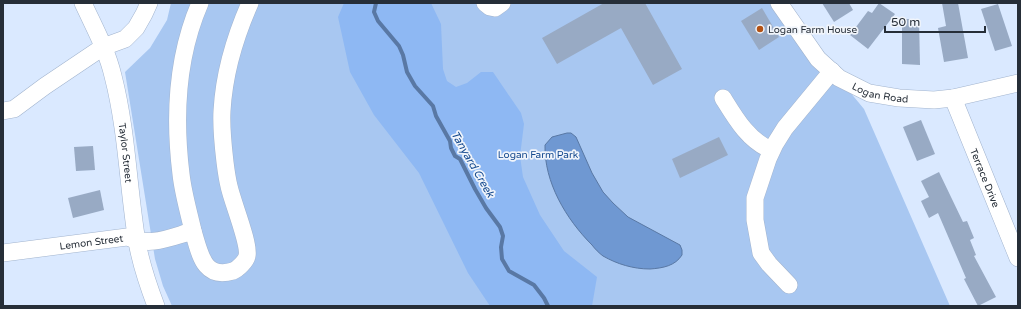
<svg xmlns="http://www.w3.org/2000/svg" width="1021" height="309" viewBox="0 0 1021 309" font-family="'Varela Round',sans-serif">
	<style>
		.green { fill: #a8c7f1 }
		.forest { fill: #8eb8f3 }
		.water { fill: #6f98d2; stroke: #5978a4 }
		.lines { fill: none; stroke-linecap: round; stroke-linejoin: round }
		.stream { stroke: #5978a4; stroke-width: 4 }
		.building { fill: #98aac4 }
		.minor-casing { stroke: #a2b4ce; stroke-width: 18 }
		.minor { stroke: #fff; stroke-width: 17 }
		.poi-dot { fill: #b35214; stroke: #f1f5fb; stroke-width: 1.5 }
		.labels { text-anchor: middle; stroke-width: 3.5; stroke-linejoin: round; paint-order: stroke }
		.poi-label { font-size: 10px; fill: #262e38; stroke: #f1f5fb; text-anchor: start }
		.street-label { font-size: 10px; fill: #262e38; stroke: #f1f5fb }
		.park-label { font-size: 10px; fill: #13488d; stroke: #f1f5fb }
		.water-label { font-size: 11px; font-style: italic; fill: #14498e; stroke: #f1f5fb }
	</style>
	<rect width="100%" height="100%" fill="#dae9ff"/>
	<path class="green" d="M171,3H776L864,109L950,306H172L163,286L155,259L125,72L150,48L167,20Z"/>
	<path class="forest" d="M344,3H431L441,24L443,69L447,81L456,87L467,83L481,72H493L521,113L524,124L520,156L523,177L540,215L564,251L597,277L592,306H490L468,273L419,173L374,115L350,72L338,17Z"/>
	<path class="water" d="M567,133H571L576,137L592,173L603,192L613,203L628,217L680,245L682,250V255C675,266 663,268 650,269C633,269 617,264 603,256C599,253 595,249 592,245C566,219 544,182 545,145L552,137Z"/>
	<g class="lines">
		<path class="stream" d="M376,3L374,12L378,21L399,46L403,55L407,72L415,86L433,106L436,116L450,141L451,148L455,156L460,159L475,189L486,208L500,227L503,236L501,247L502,259L509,271L534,285L544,298L548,306"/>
	</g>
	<g class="building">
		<path d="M604,3H645L682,69L653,85L621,28L557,64L542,38Z"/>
		<path d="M822,3H849L853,10L834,22Z"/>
		<path d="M879,3L895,14L868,49L850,35L868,11L872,13Z"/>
		<path d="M942,3H958L968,58L944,62L938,28L946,26Z"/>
		<path d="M998,4L1012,46L995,51L981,9Z"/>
		<path d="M762,8L779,37L759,50L741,21Z"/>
		<path d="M902,19H919L920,65L902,64Z"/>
		<path d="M921,120L935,154L917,161L903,127Z"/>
		<path d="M719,137L728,155L680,178L672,159Z"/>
		<path d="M93,146L95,170L76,171L74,147Z"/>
		<path d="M939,172L963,222L967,221L974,238L970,240L976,255L974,256L996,297L978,306L964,279L966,278L938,213L929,218L921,201L929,197L921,181Z"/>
		<path d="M100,190L104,210L73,218L68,198Z"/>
	</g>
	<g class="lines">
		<defs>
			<g id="minor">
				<path id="s1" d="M83,3C94,27 107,50 113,76C127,130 128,187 137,242C141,264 148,285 156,306"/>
				<path d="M485,3L490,7L495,8L502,3"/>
				<path id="s2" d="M779,3L818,59L839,78L869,93L899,98L934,100L953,98L1018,83"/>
				<path d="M723,98C736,119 748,140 771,150"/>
				<path id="s3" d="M953,98L1018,258"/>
				<path d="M3,111L14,109L45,86L103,47L125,39L136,28L144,14L149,3"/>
				<path d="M193,231C189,213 183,193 181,174C174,117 177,56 200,3"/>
				<path id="s4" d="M3,253L127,237C151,247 168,238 193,231C200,253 203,280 233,271C238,269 246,261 247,256C250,244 232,201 229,186C227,178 226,170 225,162C223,145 221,128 222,111C224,74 235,37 250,3"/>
				<path d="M789,285L769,264L761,253L755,220V198L768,159L775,144L785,128L832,71"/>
			</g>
		</defs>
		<use href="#minor" class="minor-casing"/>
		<use href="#minor" class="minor"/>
	</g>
	<circle class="poi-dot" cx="760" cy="29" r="4"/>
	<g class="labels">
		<g class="poi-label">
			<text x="768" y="33">Logan Farm House</text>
		</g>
		<g class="street-label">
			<text dy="4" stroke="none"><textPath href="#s2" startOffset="141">Logan Road</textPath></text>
			<text dy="4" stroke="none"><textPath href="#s1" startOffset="157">Taylor Street</textPath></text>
			<text dy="4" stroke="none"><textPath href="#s3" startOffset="86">Terrace Drive</textPath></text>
			<text dy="4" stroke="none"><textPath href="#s4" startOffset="89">Lemon Street</textPath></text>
		</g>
		<g class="park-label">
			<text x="538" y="158">Logan Farm Park</text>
		</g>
		<g class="water-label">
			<text transform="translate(473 164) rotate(60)" y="4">Tanyard Creek</text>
		</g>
	</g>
	<rect width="1021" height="309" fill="none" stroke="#262e38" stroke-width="8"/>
	<path d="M885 26v6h100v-6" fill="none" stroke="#262e38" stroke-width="2"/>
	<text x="891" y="26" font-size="12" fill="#262e38" stroke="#f1f5fb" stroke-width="3" paint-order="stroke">50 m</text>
</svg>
